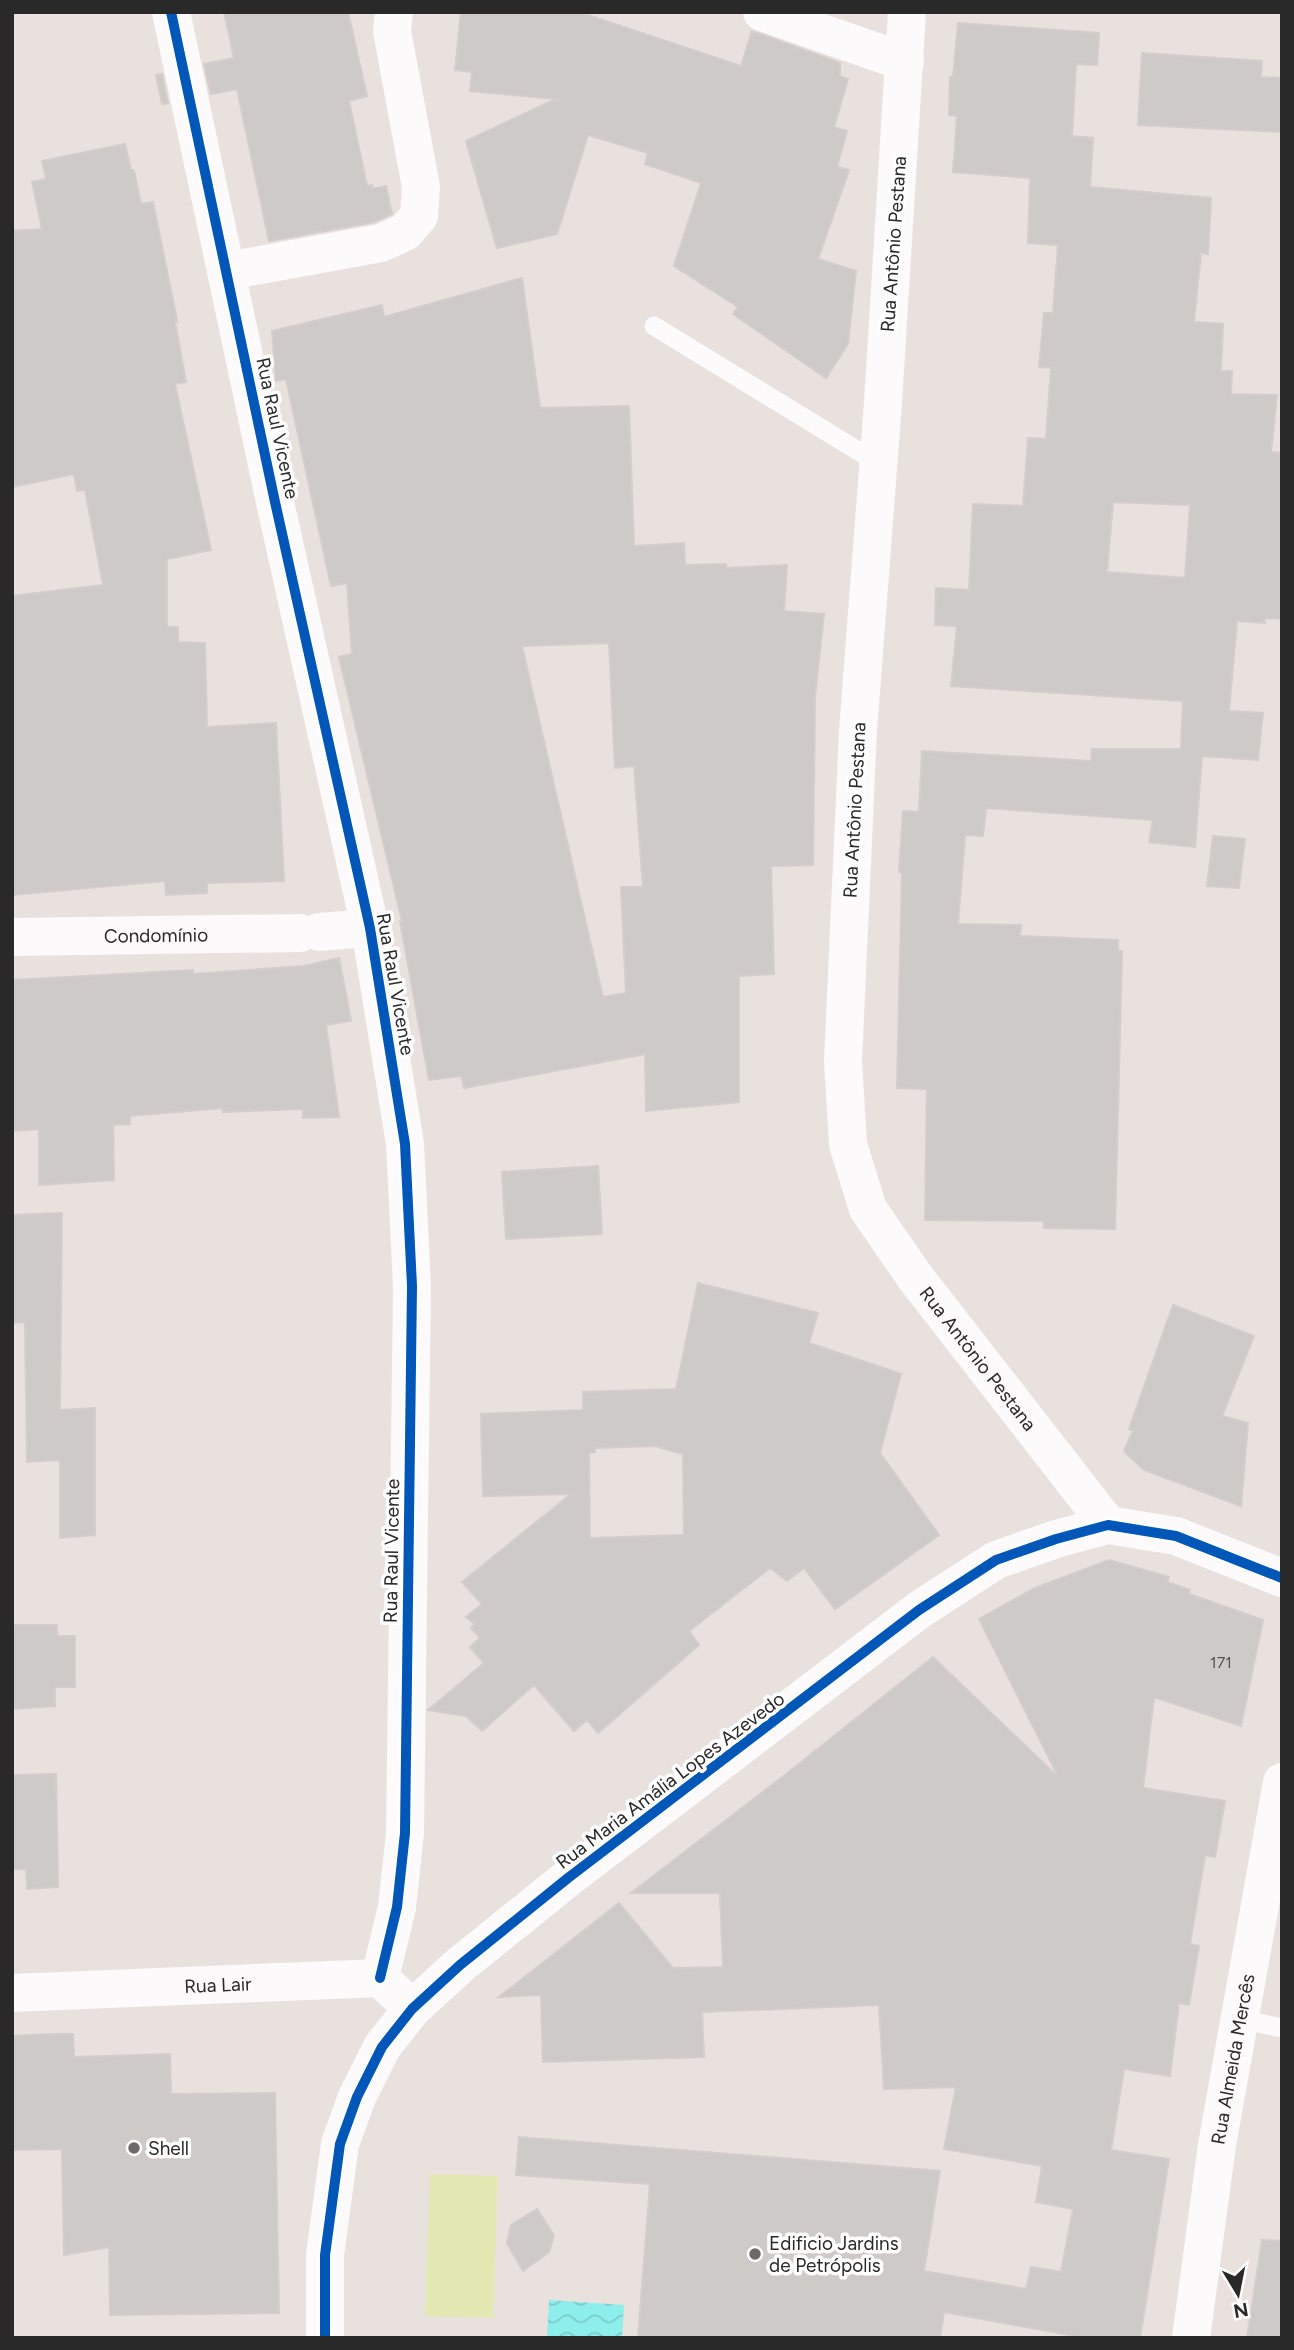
<svg xmlns="http://www.w3.org/2000/svg" width="1294" height="2350" viewBox="0 0 1294 2350" font-family="Figtree,sans-serif">
	<style>
		.pitch { fill: #e4e8b3 }
		.water { fill: url(#water-waves) }
		.building { fill: #cecac8; stroke: #d3cdcb; stroke-width: 2; fill-rule: evenodd }
		.lines { fill: none; stroke-linecap: round; stroke-linejoin: round }
		.lane { stroke: #fcfafa; stroke-width: 19 }
		.street { stroke: #fcfafa; stroke-width: 38 }
		.secondary { stroke: #fcfafa; stroke-width: 38 }
		.cycleway-casing { stroke: #fff; stroke-width: 15 }
		.cycleway { stroke: #0057b8; stroke-width: 10 }
		.poi-dot { fill: #6c6968; stroke: #fff; stroke-width: 2.5 }
		.labels { text-anchor: middle; stroke-width: 7; stroke-linejoin: round; paint-order: stroke }
		.number-label { font-size: 16px; fill: #535252 }
		.street-label { font-size: 19px; fill: #292929; stroke: #fff }
		.poi-label { font-size: 19px; fill: #292929; stroke: #fff; text-anchor: start }
	</style>
	<defs>
		<pattern id="water-waves" width="16" height="10" patternUnits="userSpaceOnUse" patternTransform="scale(1.75)"><rect width="16" height="10" fill="#8eeeeb"/><path d="M0 5q4-4 8 0t8 0" fill="none" stroke="#7accca"/></pattern>
	</defs>
	<rect width="100%" height="100%" fill="#e8e1de"/>
	<path class="pitch" d="M430,2174L498,2176L493,2318L425,2316Z"/>
	<path class="water" d="M549,2300L624,2305L622,2338H547Z"/>
	<g class="building">
		<path d="M224,12H348L367,96L349,101L367,186L372,185V189L386,186L392,214L374,222L269,241L237,89L211,94L204,64L234,58Z"/>
		<path d="M461,12H579L741,66L752,31L840,63V76L848,79L834,127L847,131L837,167L849,170L818,259L856,271L848,344L826,378L733,314L738,307L674,266L701,183L645,164L648,153L588,135L557,234L497,248L466,141L556,99L470,91L472,72L455,70Z"/>
		<path d="M958,23L1099,33L1097,65L1076,64L1072,136L1093,138L1090,187L1211,198L1208,254L1201,253L1194,322L1223,324L1221,371H1232L1231,394L1277,395L1271,452L1282,453V619L1265,618V623L1237,621L1229,711L1263,713L1258,760L1202,756L1195,847L1149,842L1153,820L986,808L983,836L965,835L958,924L1021,925L1020,936L1118,940V951H1122L1115,1229L1044,1228V1221L925,1220L927,1089L897,1088L902,872H899L903,811L919,812L922,751L1091,761L1092,749H1181L1183,701L951,686L957,626L935,625L936,588L969,590L973,504L1023,506L1028,438L1046,439L1051,368L1039,367L1044,313H1053L1058,245L1028,243L1030,178L953,172L957,116L949,115L950,77H953ZM1113,502L1190,505L1185,578L1107,572Z"/>
		<path d="M1142,53L1262,61L1261,77L1282,78V132L1138,125Z"/>
		<path d="M162,74L168,103L162,104L156,75Z"/>
		<path d="M125,144L131,170H134L141,204L153,202L176,315L177,322H175L186,382L175,384L211,550L167,559V627H178V642L205,643L207,727L276,723L284,881L207,883V893L166,895L165,881L12,895V596L103,585L85,490L77,491L74,474L12,487V231L42,229L32,182L46,179L42,161Z"/>
		<path d="M522,278L540,408L629,406L634,546L684,543L685,565L726,564V568L787,565L784,611L824,614L815,696L813,865L771,866L774,974L739,976V1102L646,1111L645,1054L464,1088L461,1076L429,1080L400,921H402L339,657L352,654L347,583L331,586L286,379L276,381L272,331L382,305L384,317ZM609,643L615,768L634,766L643,887H621L626,993L603,997L522,646Z"/>
		<path d="M1213,836L1245,839L1239,888L1207,886Z"/>
		<path d="M339,958L351,1021L326,1025L339,1117L303,1118V1109L223,1112V1108L130,1116V1124L113,1125L114,1180L39,1185V1129L12,1131V980L193,970V974L304,966Z"/>
		<path d="M598,1166L602,1234L506,1239L502,1172Z"/>
		<path d="M62,1213L60,1410L95,1408V1535L60,1538V1460L27,1462L25,1322L12,1323V1215Z"/>
		<path d="M698,1283L818,1313L809,1343L901,1374L880,1453L939,1535L835,1609L804,1568L787,1581L770,1568L689,1631L699,1645L598,1733L587,1720L574,1731L534,1685L482,1731L466,1716L428,1710L484,1663L470,1647L480,1638L471,1628L475,1624L466,1617L482,1604L462,1582L571,1494L483,1496L481,1414L583,1410V1392L676,1389ZM655,1446L683,1454L684,1535L590,1538L589,1453L595,1452V1448Z"/>
		<path d="M1173,1305L1254,1336L1222,1416L1248,1423L1241,1506L1144,1470L1124,1451L1133,1431L1129,1429Z"/>
		<path d="M1109,1560L1169,1577L1167,1582L1190,1590L1189,1594L1263,1620L1241,1726L1154,1697L1143,1788L1225,1801L1215,1857L1205,1855L1190,1944L1199,1946L1189,2005L1179,2003L1170,2076L1124,2069L1111,2150L1169,2159L1140,2338H1085L944,2312L940,2338H638L650,2184L516,2175L519,2137L940,2171L924,2271L1026,2289L1031,2267L1061,2272L1073,2209L1036,2202L1042,2166L944,2149L956,2087L884,2089L879,2005L702,2012L704,2057L543,2062L541,1995L499,1997L619,1903L673,1968L723,1967L720,1893H631L781,1778L933,1657L1059,1778L979,1619L1035,1588Z"/>
		<path d="M12,1625H57V1636H75V1687H55V1706L12,1709Z"/>
		<path d="M56,1774L58,1887L27,1889L26,1869H12L13,1775Z"/>
		<path d="M54,2034H73L74,2057L170,2054L171,2094L275,2093L279,2313L110,2315L109,2247L64,2255L62,2149L12,2150V2036Z"/>
		<path d="M537,2209L554,2235L549,2252L523,2271L507,2243L511,2225Z"/>
		<path d="M1262,2240L1282,2241V2338H1247Z"/>
	</g>
	<g class="lines">
		<g class="lane">
			<path d="M654,326L878,463"/>
			<path d="M1240,2019L1282,2028"/>
		</g>
		<g class="street">
			<path d="M171,12L275,502L370,928L405,1144L412,1286L405,1833L397,1907L380,1978"/>
			<path d="M762,12L905,62"/>
			<path id="s1" d="M907,12L883,403L858,731L843,1061L848,1144L868,1209L915,1277L1108,1525"/>
			<path d="M227,271L381,243L405,232L419,216L421,187L392,31L394,12"/>
			<path d="M319,932L370,928"/>
			<path id="s2" d="M12,937L300,933"/>
			<path id="s3" d="M12,1993L380,1978L398,1995"/>
			<path id="s4" d="M1191,2338L1217,2145L1282,1782"/>
		</g>
		<path class="secondary" d="M325,2338V2255L340,2144L357,2097L382,2047L412,2009L460,1965L568,1878L919,1610L996,1560L1056,1539L1108,1525L1176,1536L1282,1578"/>
		<defs>
			<g id="cycleway">
				<path d="M171,12L275,502L370,928L405,1144L412,1286L405,1833L397,1907L380,1978"/>
				<path d="M325,2338V2255L340,2144L357,2097L382,2047L412,2009L460,1965L568,1878L919,1610L996,1560L1056,1539L1108,1525L1176,1536L1282,1578"/>
			</g>
		</defs>
		<use href="#cycleway" class="cycleway-casing"/>
		<use href="#cycleway" class="cycleway"/>
	</g>
	<g class="poi-dot">
		<circle cx="134" cy="2148" r="7"/>
		<circle cx="755" cy="2254" r="7"/>
	</g>
	<g class="labels">
		<g class="number-label">
			<text x="1221" y="1668">171</text>
		</g>
		<g class="street-label">
			<text transform="translate(893 244) rotate(-86)" y="7">Rua Antônio Pestana</text>
			<text transform="translate(278 428) rotate(78)" y="7">Rua Raul Vicente</text>
			<text transform="translate(854 810) rotate(-87)" y="7">Rua Antônio Pestana</text>
			<text dy="7" stroke="none"><textPath href="#s2" startOffset="144">Condomínio</textPath></text>
			<text transform="translate(396 984) rotate(80)" y="7">Rua Raul Vicente</text>
			<text dy="7" stroke="none"><textPath href="#s1" startOffset="1388">Rua Antônio Pestana</textPath></text>
			<text transform="translate(391 1551) rotate(-89)" y="7">Rua Raul Vicente</text>
			<text transform="translate(670 1780) rotate(-37)" y="7">Rua Maria Amália Lopes Azevedo</text>
			<text dy="7" stroke="none"><textPath href="#s3" startOffset="206">Rua Lair</textPath></text>
			<text dy="7" stroke="none"><textPath href="#s4" startOffset="282">Rua Almeida Mercês</textPath></text>
		</g>
		<g class="poi-label">
			<text x="148" y="2155">Shell</text>
			<text x="769" y="2250">Edificio Jardins<tspan x="769" dy="22">de Petrópolis</tspan></text>
		</g>
	</g>
	<rect width="1294" height="2350" fill="none" stroke="#292929" stroke-width="28"/>
	<g transform="translate(1238 2294) rotate(170)" stroke="#ffffff" stroke-width="5" paint-order="stroke">
	<path d="M0-5L12 26L0 18L-12 26Z" fill="#292929"/>
	<text y="-10" font-size="19" font-weight="bold" text-anchor="middle" fill="#292929">N</text>
	</g>
</svg>
